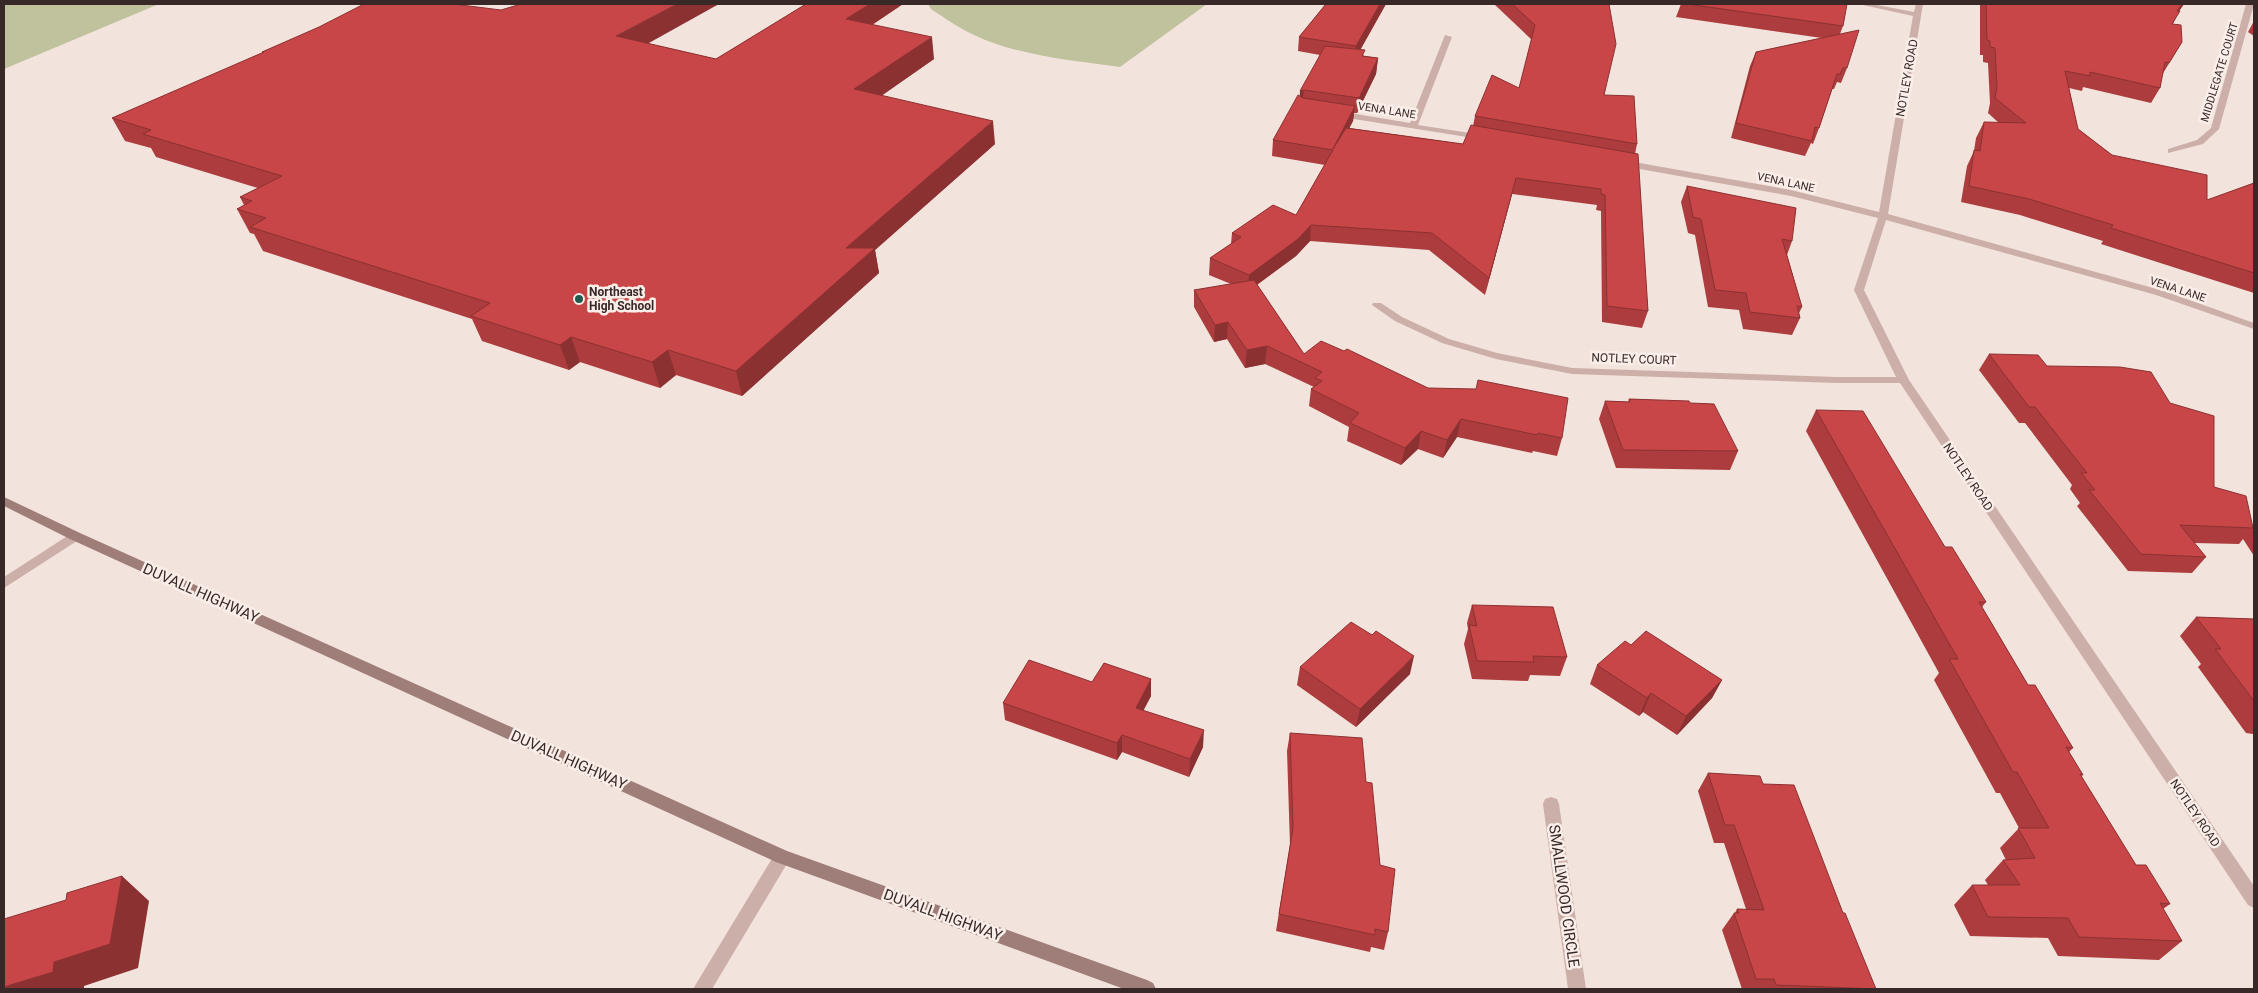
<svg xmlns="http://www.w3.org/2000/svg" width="2258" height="993" viewBox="0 0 2258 993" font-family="Roboto,sans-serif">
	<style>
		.green { fill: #bfc29c }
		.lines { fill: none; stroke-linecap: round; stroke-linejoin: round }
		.street { fill: #cbafa8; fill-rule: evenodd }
		.secondary { fill: #9f7e79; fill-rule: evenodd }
		.wall { fill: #ac3c3d }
		.shaded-wall { fill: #8c3132 }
		.building { fill: #c84647; stroke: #8c3132 }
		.poi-dot { fill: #1d5a4f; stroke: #faeee9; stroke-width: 2 }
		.labels { text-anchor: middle; stroke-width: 5; stroke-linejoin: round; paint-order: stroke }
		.far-street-label { font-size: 11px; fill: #382928; stroke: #faeee9 }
		.street-label { font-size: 12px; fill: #382928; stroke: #faeee9 }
		.poi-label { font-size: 12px; font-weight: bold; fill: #382928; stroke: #faeee9; text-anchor: start }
		.near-street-label { font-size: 15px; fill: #382928; stroke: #faeee9 }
	</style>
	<rect width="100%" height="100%" fill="#f3e3dd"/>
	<g class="green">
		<path d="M4,4H159L4,69Z"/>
		<path d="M928,4H1207L1120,67C1068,60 1010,55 964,30C953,24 942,16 931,9Z"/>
	</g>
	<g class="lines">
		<g class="street">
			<path d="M1858,4H1872L1914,12L1916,4H1923L1888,214L2164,291L2254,323V329L2156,295L1886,220L1864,290L1909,380L2254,886V908L2248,905L1900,383H1837L1572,374L1496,359L1442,343L1395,321L1372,305L1373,303H1381L1402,317L1449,339L1497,353L1572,368L1837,377H1896L1854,290L1878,218L1791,196L1623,166L1619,163L1623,160L1791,190L1879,212L1913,16Z"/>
			<path d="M2246,4H2254L2219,129L2203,144L2168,153V149L2197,140L2211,128Z"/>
			<path d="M1445,35L1452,37L1418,125L1483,135L1487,138L1486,140L1335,116V112L1338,111L1410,123Z"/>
			<path d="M75,531L81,536L80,539L4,588V577Z"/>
			<path d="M1551,797L1557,799L1559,804L1586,989H1568L1543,804L1545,799Z"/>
			<path d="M782,850L788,852L790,857L788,862L712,989H693L776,852Z"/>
		</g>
		<path class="secondary" d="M4,497L80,533L787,851L1147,980L1153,983L1156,989H1124L776,862L70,539L4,506Z"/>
	</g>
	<g class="wall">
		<path d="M806,4H903L872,25L934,59L881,96L995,144L875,250L879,273L742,396L676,375L660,388L580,362L569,370L482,341L472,319L263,251L254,234L250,233L237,209L244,205L240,197L258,188L156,157L151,148L125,141L112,118L263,53L262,52L501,10L716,59Z"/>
		<path d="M1326,4H1386L1360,50L1364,56L1378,58L1376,74L1357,113H1354L1353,121L1349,128L1463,144L1473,126L1475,116L1519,88L1532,40L1494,4H1609L1604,95L1637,144L1635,154L1648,311L1642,328L1602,322L1601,211L1596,210L1597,205L1512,194L1485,295L1429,250L1310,241L1296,256L1257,285L1304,354L1344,351L1428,388L1562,438L1557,456L1533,451L1532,453L1457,437L1443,458L1418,449L1401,465L1347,441L1349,427L1309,406L1311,389L1314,387L1265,364L1245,368L1227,339L1214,342L1194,307V290L1231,284L1209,275L1210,258L1231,244L1232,233L1296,215L1325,165L1272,156L1273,140L1300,96L1320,55L1298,51L1299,37Z"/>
		<path d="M1681,4H1847L1843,26L1840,34L1847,68L1841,83L1837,82L1834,89H1832L1819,128L1813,144L1811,143L1805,156L1731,138L1750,66L1756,52L1822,38L1676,17Z"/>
		<path d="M1980,4H2184L2179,11L2173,24L2182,42L2162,75L2160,88L2151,103L2083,87L2082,91L2069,88L2078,129L2112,155L2207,200L2254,183V293L2101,244L2103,241L2020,215L1961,202L1967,166L1974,151L1976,138L1984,122L1999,123L1988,113L1990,103L1988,63L1983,62V55H1980Z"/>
		<path d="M2254,21V36L2248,32Z"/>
		<path d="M1687,186L1792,241L1787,255L1802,307L1799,313L1800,318L1792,335L1743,329L1739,310L1708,307L1695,235L1688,233L1681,202Z"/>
		<path d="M1989,354L2047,366L2214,487L2253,527L2254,525V556L2243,539L2239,544L2194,543L2206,557L2192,573L2128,571L2077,506L2080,503L2070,489L2072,485L2025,423H2019L1979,370Z"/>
		<path d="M1629,399L1690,403L1738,451L1730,470L1616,468L1599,419L1605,401L1628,402Z"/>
		<path d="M1816,410L1945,547L1986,602L1982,607L2028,685L2073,748L2069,752L2083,775L2081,776L2136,865L2170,904L2163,909L2182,941L2159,960L2058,956L2048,938L1970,936L1954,905L1972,885H1988L1985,880L2003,860H2006L2000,848L2019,828L2000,793H1996L1934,680L1939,673L1806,431Z"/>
		<path d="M1472,605L1567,657L1560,676L1530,675L1528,681L1472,679L1464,644L1468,629L1467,623Z"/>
		<path d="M2196,617L2254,619V735L2253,734L2246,733L2198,667L2201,664L2180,636Z"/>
		<path d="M1631,645L1722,680L1712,698L1677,735L1643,712L1639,716L1590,684L1597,665Z"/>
		<path d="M1300,667L1410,674L1356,727L1297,685Z"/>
		<path d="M1151,679V696L1143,710L1203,747L1189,777L1122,752L1117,760L1005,720L1003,703L1092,682Z"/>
		<path d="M1290,733L1366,782L1380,865L1388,932L1384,950L1371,947L1370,952L1276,931L1290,845L1287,751Z"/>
		<path d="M1708,773L1763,784L1843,913L1876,989H1742L1722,930L1734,913H1735L1737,909H1746L1724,843H1714L1698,791Z"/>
	</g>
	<g class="shaded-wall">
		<path d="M677,4H719L622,58L616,36Z"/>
		<path d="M870,4H903L849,40L846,19Z"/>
		<path d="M1380,4H1386L1354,61L1356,46Z"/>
		<path d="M2182,4H2184L2169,25L2177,11Z"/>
		<path d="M932,37L934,59L858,112L854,89Z"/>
		<path d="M1378,58L1376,74L1357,113L1359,98Z"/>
		<path d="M1304,90L1302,105L1299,107L1300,91Z"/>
		<path d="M1355,106L1353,121L1331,165L1333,149Z"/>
		<path d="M993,121L995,144L875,250L879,273L742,396L736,371L846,248Z"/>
		<path d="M1516,178L1512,194L1485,295L1489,278Z"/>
		<path d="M1311,225L1310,241L1296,256L1248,291L1249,275Z"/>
		<path d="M1228,322L1227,339L1214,342L1215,325Z"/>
		<path d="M571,337L580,362L569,370L560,345Z"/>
		<path d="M1267,346L1265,364L1245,368L1247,350Z"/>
		<path d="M668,350L676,375L660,388L652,362Z"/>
		<path d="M1461,419L1457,437L1443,458L1447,440Z"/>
		<path d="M1421,431L1418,449L1401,465L1405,448Z"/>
		<path d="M1414,656L1410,674L1356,727L1360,709Z"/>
		<path d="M1151,679V696L1136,725V708Z"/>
		<path d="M1722,680L1712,698L1677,735L1686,716Z"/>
		<path d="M1651,693L1643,712L1639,716L1647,698Z"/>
		<path d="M1204,730L1203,747L1189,777L1190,759Z"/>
		<path d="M1122,735V752L1117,760V743Z"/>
		<path d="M122,876L149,901L138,968L84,986V989H4V987L54,962Z"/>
	</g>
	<g class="building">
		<path d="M364,4H453L501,10L521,4H677L616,36L716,59L806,4H870L846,19L932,37L854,89L993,121L846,248H875L736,371L668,350L652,362L571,337L560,345L471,316L490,303L250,227L266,218L237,209L252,201L240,197L282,176L143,134L151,130L112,118L264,52H262L319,27Z"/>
		<path d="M1326,4H1380L1356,46L1299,37Z"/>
		<path d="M1512,4H1609L1616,44L1604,95L1634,96L1637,144L1475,116L1492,75L1519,88L1535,25Z"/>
		<path d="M1687,4H1847L1843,26Z"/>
		<path d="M1986,4H2182L2177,11H2180L2172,24L2181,25L2182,42L2169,63L2165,62L2160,88L2090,72V76L2065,71L2078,129L2112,155L2207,175V200L2254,183V273L2111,228L2113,225L2029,199L1969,186L1974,150L1980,151L1984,122L2026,123L1995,98L1997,88L1995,48L1990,47V41L1987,40Z"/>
		<path d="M1859,30L1847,68H1843L1840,74H1837L1819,128L1815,127L1812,141L1736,123L1756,52Z"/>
		<path d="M1325,46L1365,50L1362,56L1378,58L1359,98L1304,90L1300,91Z"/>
		<path d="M1298,95L1303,98L1355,106L1333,149L1346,128L1463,144L1471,125L1638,154L1648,311L1607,306L1605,195L1601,194V189L1516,178L1489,278L1432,233L1311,225L1298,239L1249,275L1210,258L1241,237L1232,233L1273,205L1296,215L1333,150L1273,140Z"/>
		<path d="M1687,186L1796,208L1792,241L1782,239L1802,307L1797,306L1800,318L1750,312L1746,293L1715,290L1701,219L1693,217Z"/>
		<path d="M1254,280L1304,354L1321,341L1344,351L1347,349L1428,388L1476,389L1478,380L1568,398L1562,438L1538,433L1537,435L1461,419L1447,440L1421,431L1405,448L1350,423L1359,413L1311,389L1322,381L1315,378L1322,372L1267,346L1247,350L1228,322L1215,325L1194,290Z"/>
		<path d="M1989,354L2038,355L2047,366L2120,367L2151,372L2170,403L2214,416V487L2246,496L2253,528L2180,525L2206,557L2141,554L2089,490H2095L2081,473H2087L2035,407H2029Z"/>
		<path d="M1629,399L1689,401L1690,403L1714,404L1738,451L1623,450L1605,401L1630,402Z"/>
		<path d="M1816,410L1863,411L1945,547H1952L1986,602H1979L2028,685H2035L2073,748L2066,747L2083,775L2080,774L2136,865H2146L2170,904L2160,903L2182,941L2079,937L2068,918L1988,917L1972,885H2020L2003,860L2035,858L2018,828H2049L2017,772H2013L1949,659H1958Z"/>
		<path d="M1472,605L1553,607L1567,657L1533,656L1534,662L1477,661L1469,625L1477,626Z"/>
		<path d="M2196,617L2254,619V701L2215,649H2221Z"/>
		<path d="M1351,622L1372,635L1376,631L1414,656L1360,709L1300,667Z"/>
		<path d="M1646,631L1722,680L1686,716L1651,693L1647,698L1597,665L1625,641L1631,645Z"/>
		<path d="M1029,660L1092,682L1104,663L1151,679L1136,708L1204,730L1190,759L1122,735L1117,743L1003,703Z"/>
		<path d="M1290,733L1362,738L1366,782L1372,783L1380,865L1395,869L1388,932L1375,929V935L1279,914L1293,828Z"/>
		<path d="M1708,773L1760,776L1763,784L1794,785L1843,913H1845L1876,989L1776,985L1774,979H1756L1734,913H1739L1737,909L1764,910L1734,825H1725Z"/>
		<path d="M122,876L110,944L54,962L53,972L4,987V919L66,900L67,893Z"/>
	</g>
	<circle class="poi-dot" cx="579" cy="299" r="5"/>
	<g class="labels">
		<g class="far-street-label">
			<text transform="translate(2219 72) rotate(-73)" y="4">MIDDLEGATE COURT</text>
			<text transform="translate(1387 110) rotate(9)" y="4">VENA LANE</text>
			<text transform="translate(1786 182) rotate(12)" y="4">VENA LANE</text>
			<text transform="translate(2178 289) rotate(18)" y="4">VENA LANE</text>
		</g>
		<g class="street-label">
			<text transform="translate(1907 78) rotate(-80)" y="4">NOTLEY ROAD</text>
			<text transform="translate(1634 359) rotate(2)" y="4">NOTLEY COURT</text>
			<text transform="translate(1968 477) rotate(56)" y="4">NOTLEY ROAD</text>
			<text transform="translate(2195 813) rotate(56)" y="4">NOTLEY ROAD</text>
		</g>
		<g class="poi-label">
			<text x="589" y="296">Northeast<tspan x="589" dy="14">High School</tspan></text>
		</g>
		<g class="near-street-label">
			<text transform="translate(201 593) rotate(24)" y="5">DUVALL HIGHWAY</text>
			<text transform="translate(569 760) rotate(24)" y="5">DUVALL HIGHWAY</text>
			<text transform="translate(1564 896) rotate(82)" y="5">SMALLWOOD CIRCLE</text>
			<text transform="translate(943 915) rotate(20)" y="5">DUVALL HIGHWAY</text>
		</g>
	</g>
	<rect width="2258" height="993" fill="none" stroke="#382928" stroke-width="10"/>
</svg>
